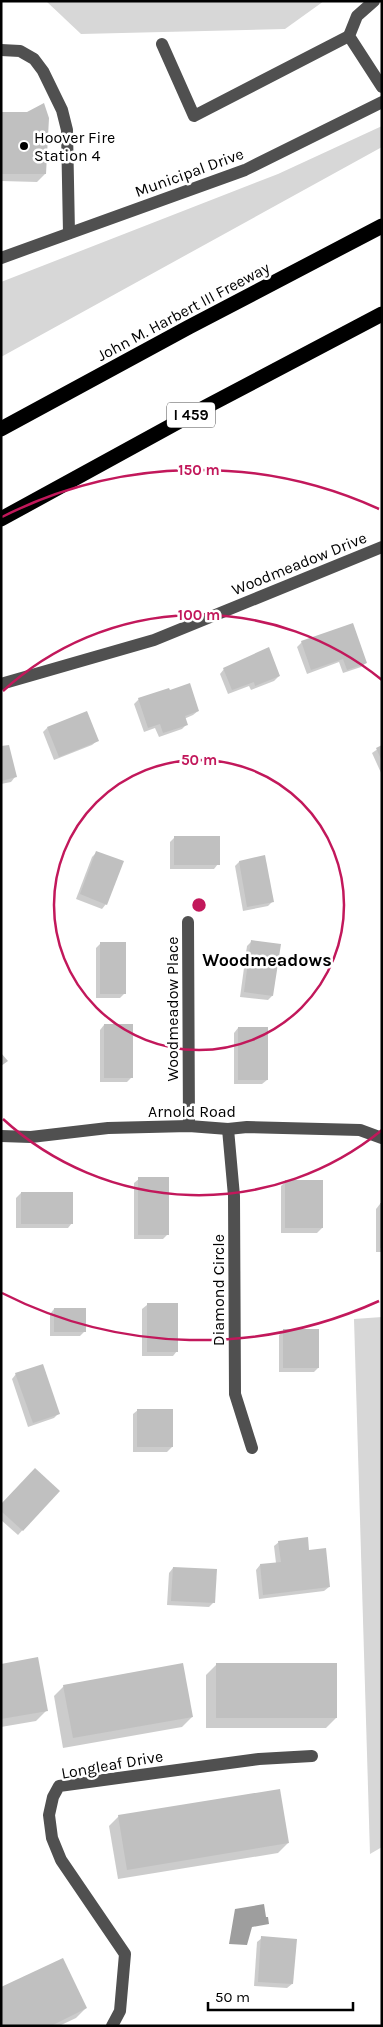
<svg xmlns="http://www.w3.org/2000/svg" width="383" height="2027" viewBox="0 0 383 2027" font-family="Karla,sans-serif">
	<style>
		.green { fill: #d7d7d7 }
		.water { fill: #9e9e9e }
		.shadow { fill: #0003 }
		.building { fill: #c0c0c0 }
		.lines { fill: none; stroke-linecap: round; stroke-linejoin: round }
		.minor { stroke: #505050; stroke-width: 12 }
		.highway { stroke: #000; stroke-width: 15 }
		.ring { fill: none; stroke: #c2185b; stroke-width: 2.5 }
		.poi-dot { fill: #000; stroke: #fff; stroke-width: 2 }
		.labels { text-anchor: middle; stroke-width: 5; stroke-linejoin: round; paint-order: stroke }
		.shield { fill: #fff; stroke: #4c4c4c; stroke-width: 1 }
		.shield-label { font-size: 15px; font-weight: bold; fill: #000 }
		.poi-label { font-size: 16px; fill: #000; stroke: #fff; text-anchor: start }
		.street-label { font-size: 16px; fill: #000; stroke: #fff }
		.neighbourhood-label { font-size: 18px; font-weight: bold; fill: #000; stroke: #fff }
		.centre { fill: #c2185b; stroke: #fff; stroke-width: 2.5 }
		.ring-label { font-size: 15px; text-anchor: middle; font-weight: bold; fill: #c2185b; stroke: #fff; stroke-width: 5; stroke-linejoin: round; paint-order: stroke }
	</style>
	<rect width="100%" height="100%" fill="#fff"/>
	<g class="green">
		<path d="M46,1H324L285,29L81,34Z"/>
		<path d="M382,126V147L1,357V282L278,174Z"/>
		<path d="M382,1317V1847L370,1854L354,1319Z"/>
	</g>
	<path class="water" d="M264,1904L266,1917H268L269,1924L252,1927L247,1945L229,1944L235,1909Z"/>
	<g class="shadow">
		<path d="M1,113L45,174L37,182L1,181Z"/>
		<path d="M302,642L366,663L361,667L343,673L339,662L307,674L297,647Z"/>
		<path d="M224,669L279,676L274,681L251,690L249,686L228,694L220,674Z"/>
		<path d="M139,699L198,711L193,715L184,719L186,725L182,729L159,737L155,728L144,732L134,704Z"/>
		<path d="M47,728L97,741L92,745L54,760L43,732Z"/>
		<path d="M382,746V775L372,753Z"/>
		<path d="M1,748L15,777L11,782L1,784Z"/>
		<path d="M175,837L218,864L214,869H170V842Z"/>
		<path d="M97,852L106,904L102,909L76,899L92,857Z"/>
		<path d="M264,857L272,902L268,906L243,911L235,866L239,862Z"/>
		<path d="M252,941L272,996L268,1000L240,997L247,946Z"/>
		<path d="M101,943L125,993L120,998H96V948Z"/>
		<path d="M104,1025L132,1077L127,1082H100V1030Z"/>
		<path d="M238,1028L267,1080L262,1084H234V1033Z"/>
		<path d="M139,1179L168,1234L163,1239H134V1183Z"/>
		<path d="M286,1181L322,1228L317,1233H281V1186Z"/>
		<path d="M21,1193L72,1223L68,1228H16V1198Z"/>
		<path d="M380,1204H382V1252H376V1209Z"/>
		<path d="M147,1305L177,1351L173,1356H142V1309Z"/>
		<path d="M54,1309L84,1332L80,1336H50V1314Z"/>
		<path d="M284,1330L318,1368L314,1372H279V1335Z"/>
		<path d="M16,1374L59,1413L54,1418L28,1427L12,1379Z"/>
		<path d="M138,1410L172,1447L167,1452H133V1414Z"/>
		<path d="M58,1491L18,1535L1,1520V1505Z"/>
		<path d="M279,1542L308,1551L329,1587L324,1591L259,1599L256,1570L260,1565L276,1563L274,1546Z"/>
		<path d="M173,1568L214,1602L209,1607L167,1605L169,1573Z"/>
		<path d="M1,1665L46,1711L36,1721L1,1727Z"/>
		<path d="M216,1665L336,1718L326,1728H206V1675Z"/>
		<path d="M64,1686L192,1717L182,1727L63,1748L54,1696Z"/>
		<path d="M119,1816L288,1843L278,1853L118,1879L109,1826Z"/>
		<path d="M262,1938L292,1984L287,1988L254,1986L257,1942Z"/>
		<path d="M86,2008L76,2018L59,2026H1Z"/>
	</g>
	<g class="building">
		<path d="M44,103L49,118L46,174H1V112H27Z"/>
		<path d="M353,623L367,663L347,670L343,659L311,670L301,641Z"/>
		<path d="M269,647L280,676L255,686L254,682L232,690L223,668Z"/>
		<path d="M190,683L199,711L185,716L188,725L163,733L160,724L148,728L138,698L169,688L170,690Z"/>
		<path d="M87,711L99,741L59,757L47,727Z"/>
		<path d="M9,745L17,777L1,781V746Z"/>
		<path d="M382,745V761L376,748Z"/>
		<rect x="174" y="836" width="46" height="29"/>
		<path d="M96,851L124,861L107,905L80,894Z"/>
		<path d="M265,855L274,902L247,907L239,861Z"/>
		<path d="M251,940L281,944L273,996L244,992Z"/>
		<rect x="100" y="942" width="26" height="52"/>
		<rect x="104" y="1024" width="29" height="54"/>
		<rect x="238" y="1027" width="30" height="53"/>
		<path d="M1,1053L8,1061L1,1066Z"/>
		<rect x="138" y="1177" width="31" height="58"/>
		<rect x="285" y="1180" width="38" height="48"/>
		<rect x="21" y="1192" width="52" height="32"/>
		<rect x="380" y="1203" width="2" height="45"/>
		<rect x="147" y="1303" width="31" height="49"/>
		<rect x="54" y="1308" width="32" height="24"/>
		<rect x="283" y="1329" width="36" height="39"/>
		<path d="M43,1364L60,1414L33,1423L15,1373Z"/>
		<rect x="137" y="1409" width="36" height="38"/>
		<path d="M35,1468L60,1491L23,1531L1,1511V1504Z"/>
		<path d="M308,1537L309,1550L326,1548L330,1587L263,1595L260,1564L281,1562L278,1541Z"/>
		<path d="M173,1567L217,1569L215,1603L171,1601Z"/>
		<path d="M38,1657L48,1711L1,1719V1664Z"/>
		<path d="M183,1663L193,1717L73,1738L63,1685Z"/>
		<rect x="216" y="1663" width="121" height="55"/>
		<path d="M280,1789L289,1843L127,1870L118,1815Z"/>
		<path d="M261,1936L297,1939L293,1984L258,1982Z"/>
		<path d="M63,1958L87,2008L51,2026H1V1987Z"/>
	</g>
	<g class="lines">
		<g class="minor">
			<path d="M374,1L357,16L349,36L382,87"/>
			<path d="M162,44L194,116L349,36"/>
			<path d="M1,50L20,51L34,59L43,71L62,110L67,130L69,233"/>
			<path d="M1,258L245,170L382,102"/>
			<path d="M1,684L154,640L382,547"/>
			<path d="M188,922L189,1126"/>
			<path d="M228,1129L234,1196L235,1394L252,1448"/>
			<path d="M1,1136L31,1137L108,1128L189,1126L228,1129L247,1127L360,1130L382,1138"/>
			<path d="M112,2026L120,2011L125,1954L61,1860L52,1838L49,1815L53,1797L59,1786L259,1759L312,1756"/>
		</g>
		<g class="highway">
			<path d="M1,429L189,327L382,226"/>
			<path d="M1,519L198,411L382,314"/>
		</g>
	</g>
	<g class="ring">
		<circle cx="199" cy="905" r="145"/>
		<path d="M382 1130A290 290 0 0 1 3 1119M3 691A290 290 0 0 1 382 680"/>
		<path d="M379 1301A435 435 0 0 1 2 1293M2 517A435 435 0 0 1 379 509"/>
	</g>
	<circle class="poi-dot" cx="24" cy="146" r="5"/>
	<g class="labels">
		<rect class="shield" x="167" y="402.5" width="48" height="25" rx="4"/>
		<g class="shield-label">
			<text x="191" y="420">I 459</text>
		</g>
		<g class="poi-label">
			<text x="34" y="143">Hoover Fire<tspan x="34" dy="18">Station 4</tspan></text>
		</g>
		<g class="street-label">
			<text transform="translate(189 172) rotate(-20)" y="6">Municipal Drive</text>
			<text transform="translate(183 311) rotate(-28)" y="6">John M. Harbert III Freeway</text>
			<text transform="translate(299 563) rotate(-22)" y="6">Woodmeadow Drive</text>
			<text transform="translate(172 1009) rotate(-90)" y="6">Woodmeadow Place</text>
			<text x="192" y="1117">Arnold Road</text>
			<text transform="translate(218 1290) rotate(-90)" y="6">Diamond Circle</text>
			<text transform="translate(112 1764) rotate(-10)" y="6">Longleaf Drive</text>
		</g>
		<g class="neighbourhood-label">
			<text x="267" y="966">Woodmeadows</text>
		</g>
	</g>
	<circle cx="199" cy="905" r="8" class="centre"/>
	<g class="ring-label">
		<text x="199" y="475">150 m</text>
		<text x="199" y="620">100 m</text>
		<text x="199" y="765">50 m</text>
	</g>
	<rect width="383" height="2027" fill="none" stroke="#000000" stroke-width="5"/>
	<path d="M208 2002v8h145v-8" fill="none" stroke="#000000" stroke-width="2.5"/>
	<text x="215" y="2002" font-size="15" fill="#000000" stroke="#ffffff" stroke-width="4" paint-order="stroke">50 m</text>
</svg>
